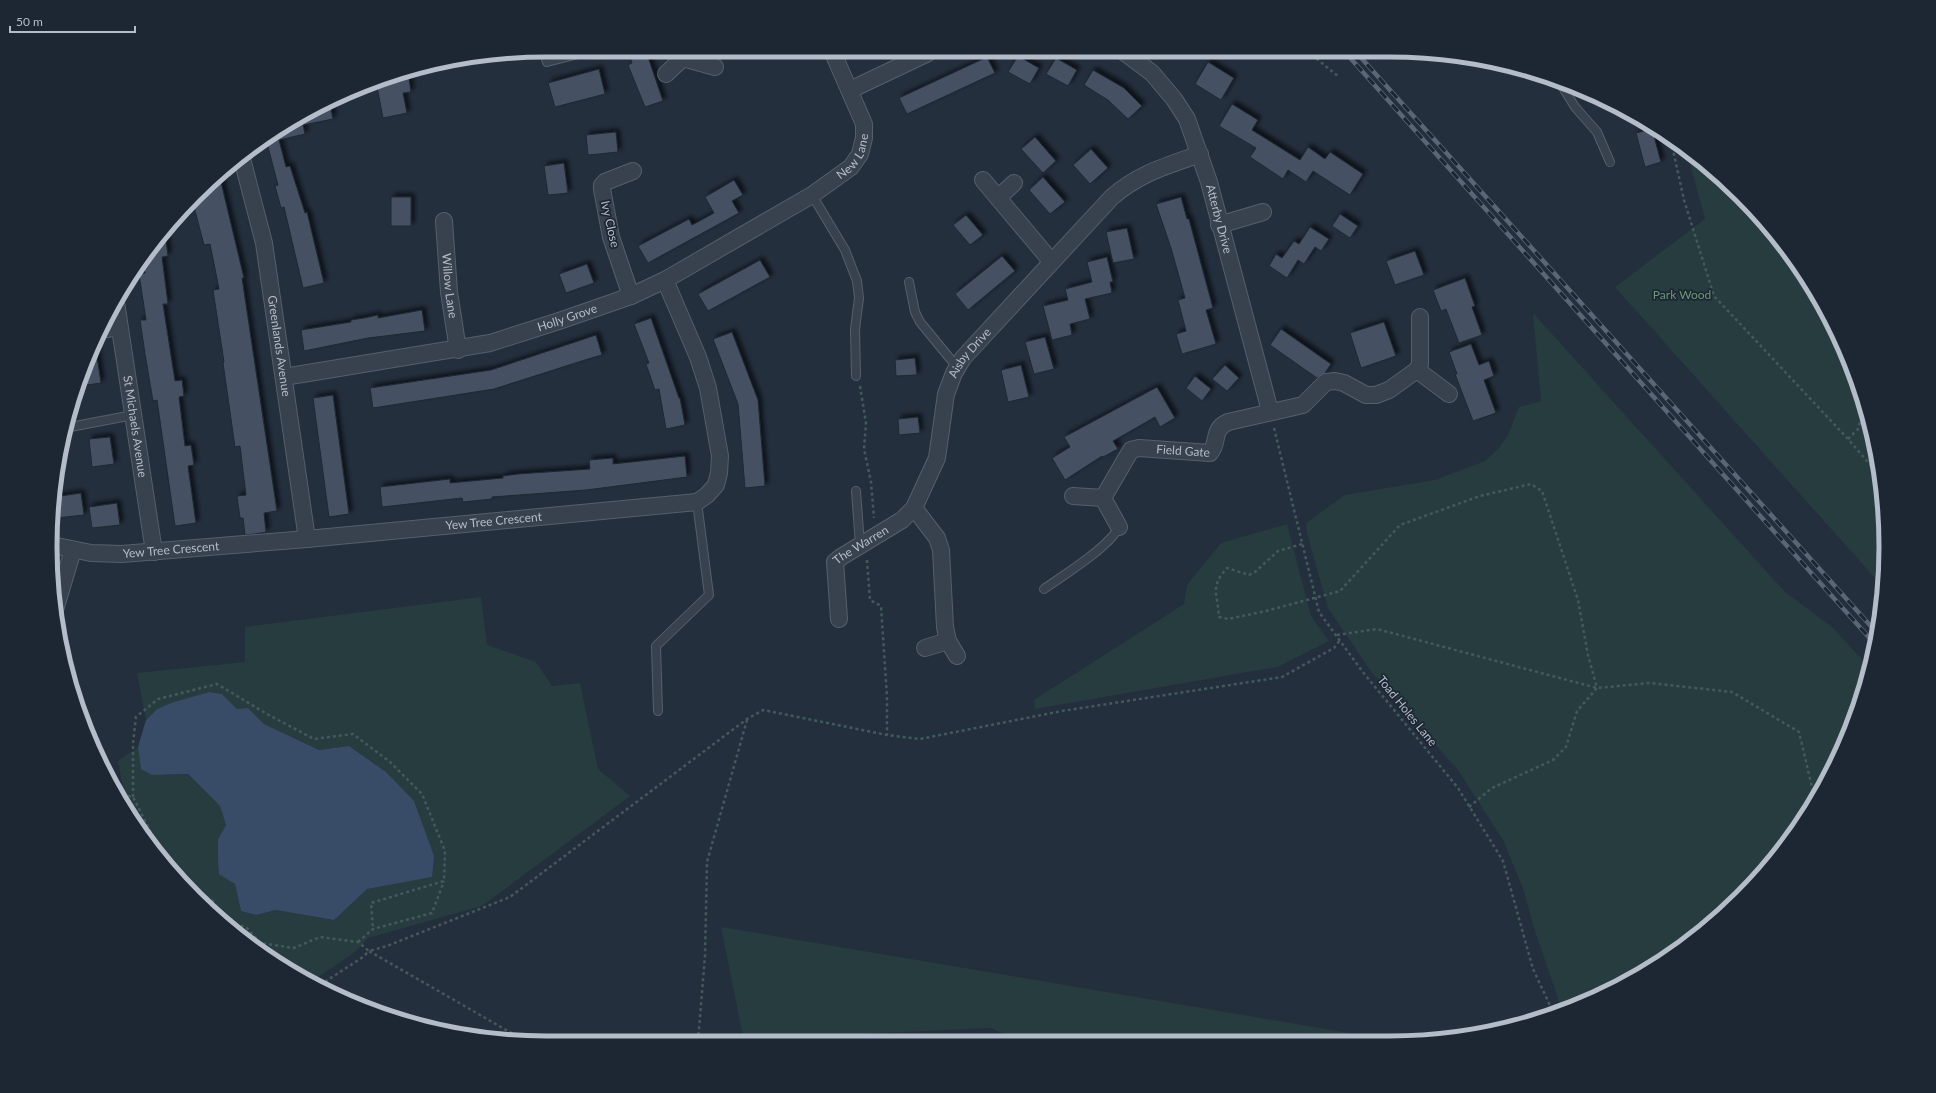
<svg xmlns="http://www.w3.org/2000/svg" width="1936" height="1093" viewBox="0 0 1936 1093" font-family="Lato,sans-serif">
	<style>
		.green { fill: #263c3f }
		.water { fill: #394c67 }
		.building { fill: #455162; stroke: #1f2835; filter: url(#shadow) }
		.lines { fill: none; stroke-linecap: round; stroke-linejoin: round }
		.lane-casing { stroke: #565f6c; stroke-width: 10 }
		.street-casing { stroke: #565f6c; stroke-width: 18 }
		.path { stroke: #44595c; stroke-width: 2.5; stroke-dasharray: 3 3; stroke-linecap: butt }
		.lane { stroke: #38414e; stroke-width: 8 }
		.street { stroke: #38414e; stroke-width: 16 }
		.rail-casing { stroke: #5a6575; stroke-width: 4.5 }
		.rail { stroke: #1d2633; stroke-width: 3; stroke-dasharray: 9; stroke-linecap: butt }
		.labels { text-anchor: middle; stroke-width: 3.5; stroke-linejoin: round; paint-order: stroke }
		.street-label { font-size: 12px; fill: #b4bcc9; stroke: #1d2633 }
		.park-label { font-size: 12px; fill: #6b9a76; stroke: #1d2633 }
		.rim { fill: none; stroke: #b4bcc9; stroke-width: 5 }
	</style>
	<defs>
		<filter id="shadow"><feDropShadow dx="3.5" dy="-3.5" stdDeviation="2" flood-color="#0009"/></filter>
	</defs>
	<rect width="100%" height="100%" fill="#242f3e"/>
	<g class="green">
		<path d="M1687,152L1717,173L1784,244L1835,327L1869,418L1885,514L1883,587L1615,287L1705,219Z"/>
		<path d="M1533,313L1784,591L1833,628L1869,667L1860,706L1819,795L1741,897L1665,959L1562,1010L1532,922L1524,891L1503,840L1458,770L1372,673L1328,608L1307,533L1306,523L1345,495L1435,480L1485,461L1499,448L1508,435L1519,407L1541,401Z"/>
		<path d="M1287,524L1311,616L1329,641L1277,667L1035,709L1034,700L1184,604L1187,585L1221,543Z"/>
		<path d="M481,597L487,645L536,662L552,686L580,683L598,769L630,796L482,906L368,938L355,952L311,982L298,976L219,920L173,874L127,810L118,761L138,747L141,769L168,775L187,774L220,806L226,825L218,839L235,884L241,911L256,915L276,910L334,920L366,889L432,877L386,772L349,746L319,750L264,724L248,708L237,709L222,694L209,692L171,703L157,709L146,720L137,673L245,662V627Z"/>
		<path d="M721,927L1385,1039L1017,1040L991,1028L817,1036L805,1041H744Z"/>
	</g>
	<path class="water" d="M209,692L222,694L237,709L248,708L264,724L319,750L349,746L386,772L414,801L434,856L432,877L367,889L334,920L276,910L256,915L241,911L235,884L219,874L218,859V839L226,825L220,806L188,774L152,775L141,769L138,747L146,720L157,709L171,703Z"/>
	<g class="building">
		<path d="M629,54H647L663,101L645,107L628,65L632,63Z"/>
		<path d="M1018,56L1039,68L1030,84L1008,72Z"/>
		<path d="M987,57L995,73L907,114L899,98Z"/>
		<path d="M1056,58L1077,70L1068,86L1046,74Z"/>
		<path d="M1208,62L1234,78L1221,100L1195,84Z"/>
		<path d="M599,69L605,94L555,107L548,83Z"/>
		<path d="M1093,70L1124,88L1142,106L1128,119L1108,100L1084,85Z"/>
		<path d="M408,73L411,92L403,93L407,113L383,118L376,81L385,77Z"/>
		<path d="M329,100L333,119L303,125L305,134L279,140L286,167L290,166L305,213L307,212L324,283L303,288L284,207L281,208L275,186L278,185L267,143L264,144L262,141Z"/>
		<path d="M1232,104L1258,120L1252,130L1300,160L1308,147L1325,159L1330,152L1363,174L1350,195L1313,171L1306,182L1288,170L1283,179L1250,157L1256,148L1219,126Z"/>
		<path d="M1652,129L1661,162L1645,167L1636,133Z"/>
		<path d="M616,132L618,152L588,155L586,135Z"/>
		<path d="M1035,137L1056,161L1043,173L1021,149Z"/>
		<path d="M1091,149L1108,168L1090,184L1073,165Z"/>
		<path d="M564,163L568,193L548,195L544,166Z"/>
		<path d="M1043,177L1065,202L1050,214L1029,190Z"/>
		<path d="M734,180L743,195L732,201L739,213L648,263L638,246L689,219L692,225L714,213L705,197Z"/>
		<path d="M221,182L244,278H242L277,511L264,513L266,532L255,534L245,535L243,518H240L237,496L246,495L240,446L235,447L223,363L224,362L213,290L219,289L210,244L204,245L192,199L207,185Z"/>
		<rect x="391" y="197" width="20" height="29"/>
		<path d="M1181,197L1187,219H1189L1213,308L1206,310L1216,344L1182,354L1176,334L1186,331L1178,300L1185,298L1171,248L1156,204Z"/>
		<path d="M1340,214L1358,226L1350,238L1332,226Z"/>
		<path d="M966,215L983,235L970,245L953,225Z"/>
		<path d="M1310,227L1329,239L1321,251L1315,247L1304,264L1298,260L1287,278L1269,266L1276,254L1282,258L1294,241L1299,244Z"/>
		<path d="M1127,228L1134,259L1113,263L1106,232Z"/>
		<path d="M165,233L168,256L162,257L168,304H163L175,381L182,380L184,396L179,397L185,446L191,445L194,465L188,466L196,523L175,526L157,400L153,401L145,354L140,320H146L139,274L145,273L142,260Z"/>
		<path d="M1415,251L1424,275L1395,285L1386,261Z"/>
		<path d="M1002,256L1015,271L968,310L955,294Z"/>
		<path d="M1107,257L1113,282H1110L1112,293L1085,299L1090,319L1070,324L1072,335L1052,340L1043,306L1068,300L1065,289L1092,282L1087,262Z"/>
		<path d="M760,260L770,277L708,311L698,294Z"/>
		<path d="M587,264L594,283L566,293L559,274Z"/>
		<path d="M1465,278L1475,306L1472,307L1482,335L1459,343L1446,309L1441,311L1433,290Z"/>
		<path d="M422,310L425,331L368,338L304,351L301,330L351,322V320L364,318L378,315V318Z"/>
		<path d="M651,318L679,398H680L685,425L666,429L659,389L655,390L646,364L649,363L634,324Z"/>
		<path d="M1384,322L1396,356L1361,368L1350,333Z"/>
		<path d="M1281,329L1331,364L1325,373L1317,378L1270,345Z"/>
		<path d="M732,332L758,400L765,486L745,488L738,404L713,339Z"/>
		<path d="M596,335L602,355L588,359L494,389L373,408L370,388L491,370Z"/>
		<path d="M1045,337L1054,369L1034,374L1025,342Z"/>
		<path d="M95,343L101,383L79,386L88,361Z"/>
		<path d="M1471,344L1479,365L1489,361L1494,376L1484,380L1496,413L1473,421L1455,374H1457L1449,352Z"/>
		<path d="M915,358L917,375L896,376L895,360Z"/>
		<path d="M1021,365L1029,397L1008,402L1001,370Z"/>
		<path d="M1225,365L1239,378L1227,391L1212,379Z"/>
		<path d="M1195,376L1211,389L1202,401L1186,388Z"/>
		<path d="M1157,387L1175,418L1160,427L1155,417L1136,428L1113,441L1118,449L1103,457L1102,456L1065,480L1052,458L1070,447L1064,437Z"/>
		<path d="M333,395L349,514L329,517L313,398Z"/>
		<path d="M918,417L920,433L899,435L898,419Z"/>
		<path d="M110,437L114,464L92,467L89,439Z"/>
		<path d="M685,456L687,477L586,490L492,497V499L463,502L462,498L382,507L380,487L450,479V483L503,478V476L518,474L590,469L589,460L613,458V464Z"/>
		<path d="M81,493L84,515L56,518L54,497Z"/>
		<path d="M117,503L120,525L92,528L89,507Z"/>
	</g>
	<g class="lines">
		<defs>
			<g id="lane">
				<path d="M544,54L547,62L578,54"/>
				<path d="M1559,81L1575,107L1597,132L1610,162"/>
				<path d="M812,195L845,250L857,281L859,298L855,329L856,376"/>
				<path d="M909,282L915,312L920,322L957,367"/>
				<path d="M65,428L133,415"/>
				<path d="M856,491L860,545"/>
				<path d="M1044,589C1064,575 1109,547 1119,527"/>
				<path d="M658,711L656,646L709,595L697,502"/>
			</g>
			<g id="street">
				<path id="s1" d="M1124,52L1152,73L1174,99L1187,119L1209,182L1270,411"/>
				<path d="M683,58L715,67"/>
				<path d="M666,74L683,58L681,54"/>
				<path d="M850,90L928,53"/>
				<path id="s2" d="M241,155L264,243L307,539"/>
				<path d="M983,180L1051,261"/>
				<path d="M998,198L1014,183"/>
				<path id="s3" d="M444,221L449,292L458,350"/>
				<path d="M1219,225L1263,212"/>
				<path d="M631,296L611,237L602,189V185L605,182L633,171"/>
				<path id="s4" d="M116,302L154,552"/>
				<path d="M100,330L119,327"/>
				<path d="M1417,370L1449,394"/>
				<path id="s5" d="M284,377L490,343L559,321L631,296L665,280L812,195L851,167L860,154L864,138V124L833,53"/>
				<path d="M1073,496L1103,498L1119,527"/>
				<path id="s6" d="M1103,498L1131,450L1139,448L1210,453C1220,441 1211,430 1228,422L1303,405L1326,382L1335,381L1344,383L1366,395H1376L1389,390L1417,370L1420,364V317"/>
				<path id="s7" d="M52,545L91,553L122,554L307,539L697,502L707,495L716,485L719,473L720,456L708,388L698,357L665,280"/>
				<path d="M55,610L73,550"/>
				<path id="s8" d="M839,619L835,562L841,557L902,520L914,508"/>
				<path d="M925,648L948,641"/>
				<path id="s9" d="M957,656L948,641L945,627L941,550L937,538L914,508L937,458L946,394L954,373L963,358L1112,197C1140,173 1166,166 1200,154"/>
			</g>
		</defs>
		<use href="#lane" class="lane-casing"/>
		<use href="#street" class="street-casing"/>
		<g class="path">
			<path d="M1307,51L1339,77"/>
			<path d="M1671,141L1684,200L1714,296L1848,439L1878,474"/>
			<path d="M860,386L866,423L864,449L871,482L874,518"/>
			<path d="M1274,428L1319,612L1362,671L1458,788L1503,861L1533,969L1554,1014"/>
			<path d="M1848,439L1858,429L1865,407"/>
			<path d="M1302,544L1278,551L1255,572L1249,575L1227,568C1209,588 1218,594 1219,617L1228,619L1266,611L1340,591L1400,525L1480,496L1531,484L1542,491L1578,600L1588,655L1597,688L1577,711L1566,747L1553,760L1492,788L1469,807"/>
			<path d="M867,560L870,600L881,606L887,697V735"/>
			<path d="M1337,635L1377,629L1597,688L1650,683L1732,692L1799,732L1815,800"/>
			<path d="M116,794L133,797L170,870"/>
			<path d="M133,797V743L136,717L158,699L217,684L267,714L314,739L353,734L390,762L422,794L445,851L444,881L371,903L373,929"/>
			<path d="M181,881L213,901L225,922L246,927L260,943L294,948L320,937L358,942L369,951L387,946L510,897L747,719L763,710L887,735L920,739L1062,711L1282,677L1334,648L1340,640"/>
			<path d="M358,942L373,929L432,913L444,881"/>
			<path d="M320,985L363,957L369,951L527,1042"/>
			<path d="M698,1041L705,956L707,862L747,720"/>
		</g>
		<use href="#lane" class="lane"/>
		<use href="#street" class="street"/>
		<defs>
			<g id="rail">
				<path d="M1344,51L1874,643"/>
				<path d="M1355,51L1877,633"/>
			</g>
		</defs>
		<use href="#rail" class="rail-casing"/>
		<use href="#rail" class="rail"/>
	</g>
	<g class="labels">
		<g class="street-label">
			<text dy="4" stroke="none"><textPath href="#s5" startOffset="623">New Lane</textPath></text>
			<text dy="4" stroke="none"><textPath href="#s1" startOffset="198">Atterby Drive</textPath></text>
			<text transform="translate(610 224) rotate(77)" y="4">Ivy Close</text>
			<text dy="4" stroke="none"><textPath href="#s3" startOffset="65">Willow Lane</textPath></text>
			<text dy="4" stroke="none"><textPath href="#s5" startOffset="290">Holly Grove</textPath></text>
			<text dy="4" stroke="none"><textPath href="#s2" startOffset="195">Greenlands Avenue</textPath></text>
			<text dy="4" stroke="none"><textPath href="#s9" startOffset="327">Aisby Drive</textPath></text>
			<text dy="4" stroke="none"><textPath href="#s4" startOffset="126">St Michaels Avenue</textPath></text>
			<text dy="4" stroke="none"><textPath href="#s6" startOffset="108">Field Gate</textPath></text>
			<text dy="4" stroke="none"><textPath href="#s7" startOffset="444">Yew Tree Crescent</textPath></text>
			<text dy="4" stroke="none"><textPath href="#s8" startOffset="88">The Warren</textPath></text>
			<text dy="4" stroke="none"><textPath href="#s7" startOffset="120">Yew Tree Crescent</textPath></text>
			<text transform="translate(1407 711) rotate(51)" y="4">Toad Holes Lane</text>
		</g>
		<g class="park-label">
			<text x="1682" y="299">Park Wood</text>
		</g>
	</g>
	<path d="M0 0H1936V1093H0ZM546 57H1390A489 489 0 0 1 1879 546V547A489 489 0 0 1 1390 1036H546A489 489 0 0 1 57 547V546A489 489 0 0 1 546 57Z" fill="#1d2633" fill-rule="evenodd"/>
	<path class="rim" d="M546 57H1390A489 489 0 0 1 1879 546V547A489 489 0 0 1 1390 1036H546A489 489 0 0 1 57 547V546A489 489 0 0 1 546 57Z"/>
	<path d="M10 26v6h125v-6" fill="none" stroke="#b4bcc9" stroke-width="2"/>
	<text x="16" y="26" font-size="12" fill="#b4bcc9" stroke="#1d2633" stroke-width="3" paint-order="stroke">50 m</text>
</svg>
